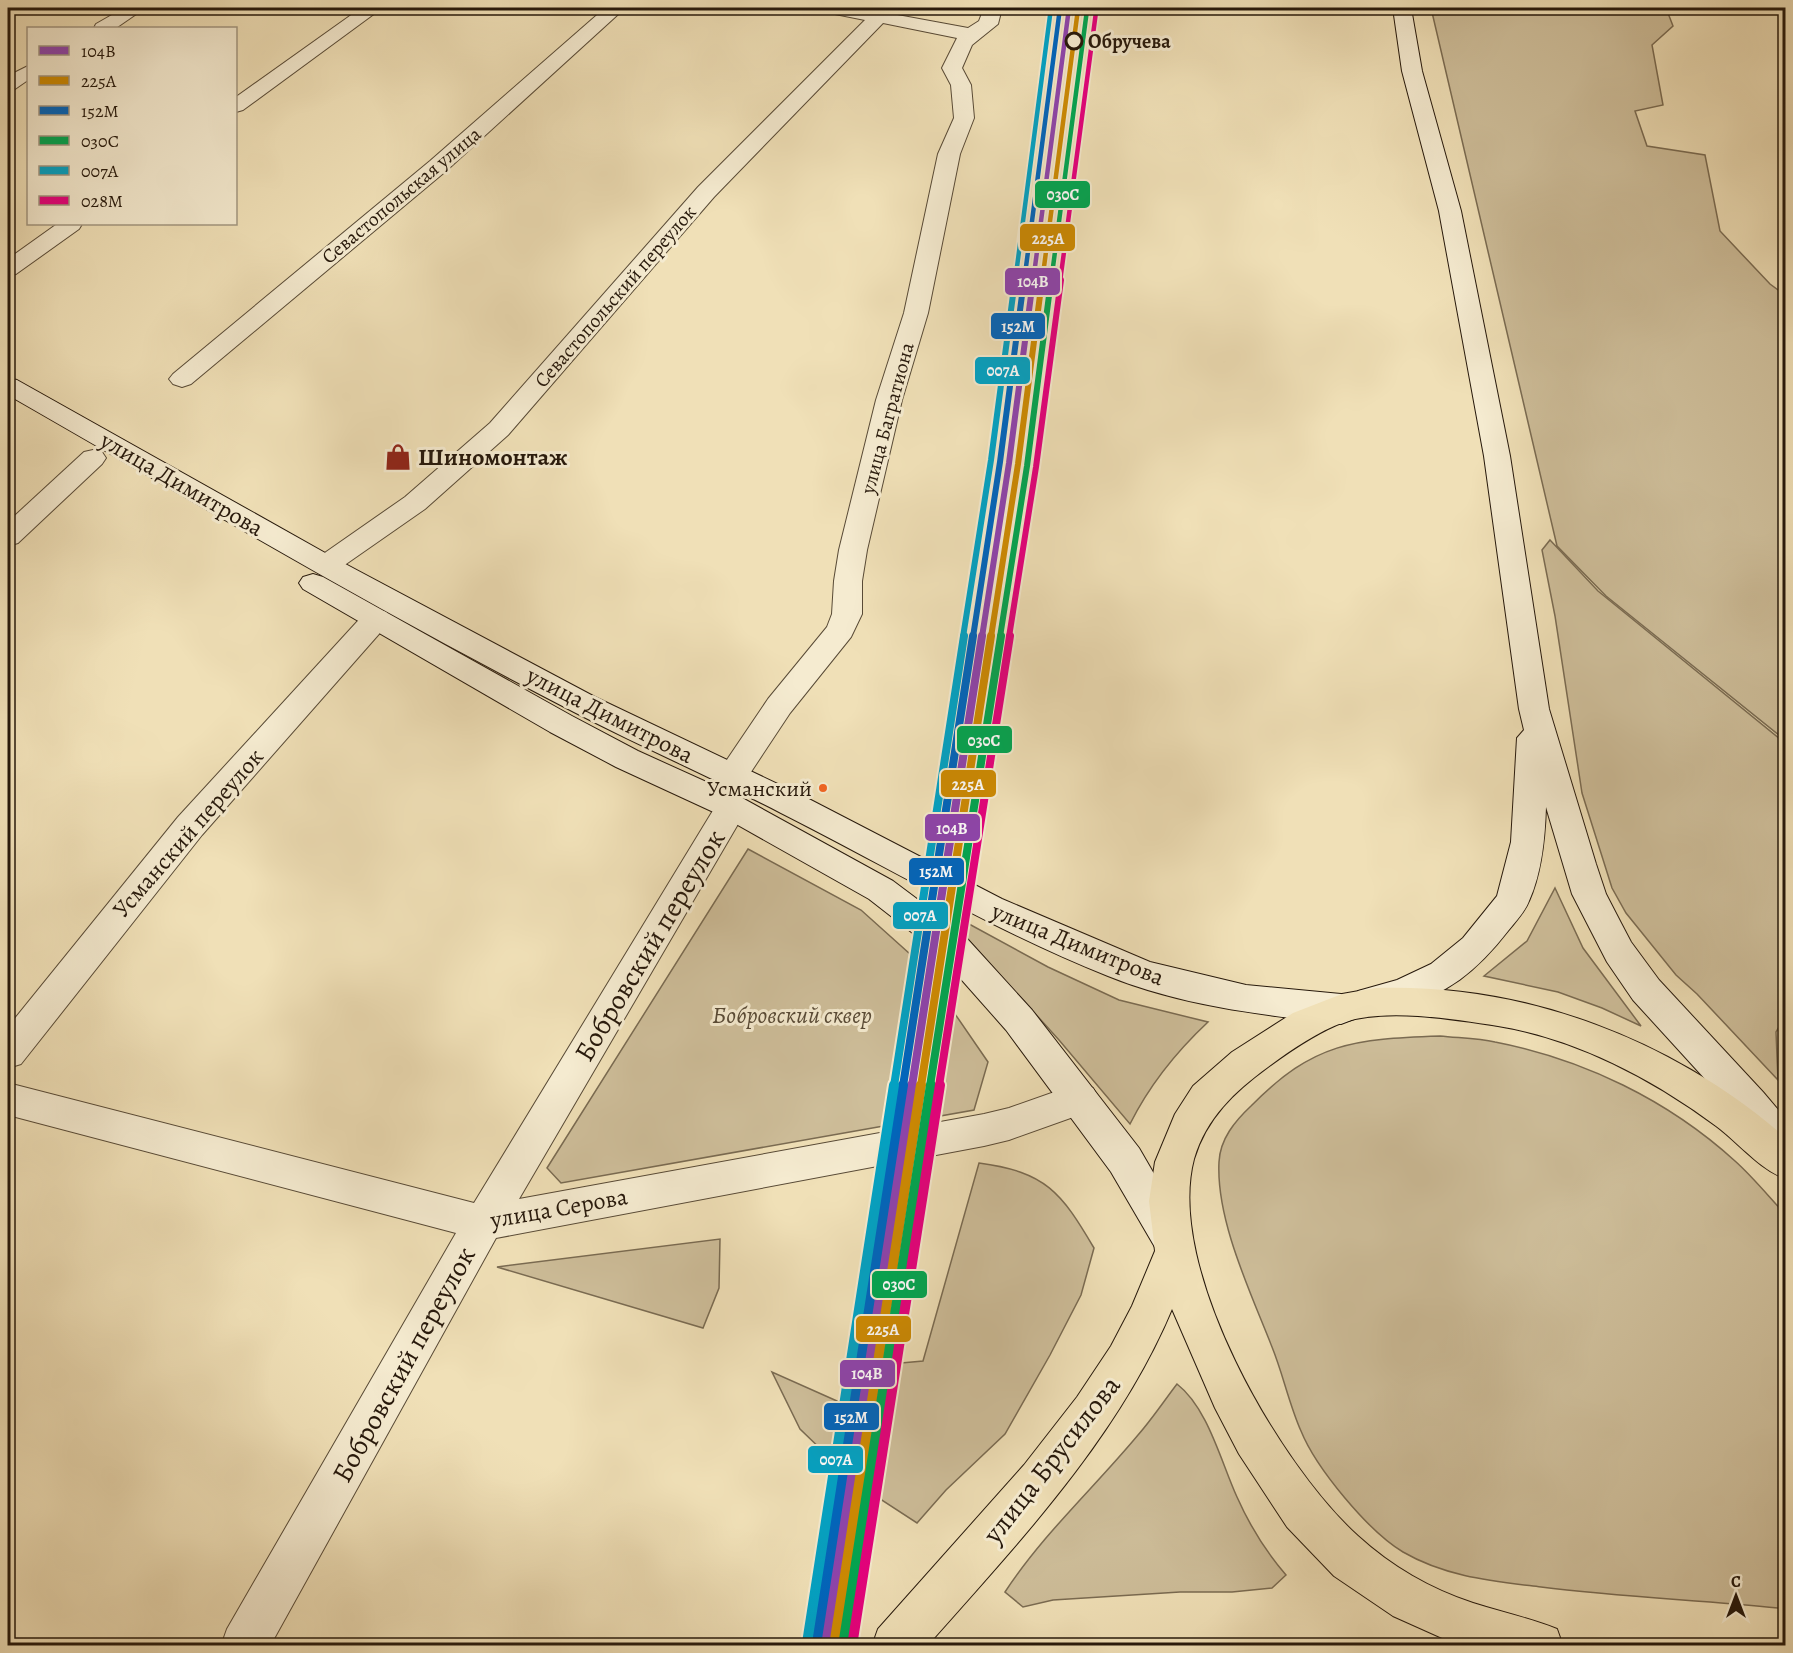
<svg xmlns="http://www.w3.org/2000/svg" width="1793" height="1653" viewBox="0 0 1793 1653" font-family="Alegreya,serif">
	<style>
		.green { fill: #cebe9a; stroke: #7a6b52; stroke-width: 1.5 }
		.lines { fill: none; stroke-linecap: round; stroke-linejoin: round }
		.street-casing { stroke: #584a36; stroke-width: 2 }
		.secondary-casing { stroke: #26180b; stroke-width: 2 }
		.primary-casing { stroke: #26180b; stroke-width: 2 }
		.street { fill: #f5ebd0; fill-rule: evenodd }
		.secondary { fill: #f5ebd0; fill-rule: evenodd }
		.primary { fill: #f0e0b7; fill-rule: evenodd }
		.rail-1-far3-casing { stroke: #f5ebd0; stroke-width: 8 }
		.rail-1-far2-casing { stroke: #f5ebd0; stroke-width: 10 }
		.rail-1-far1-casing { stroke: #f5ebd0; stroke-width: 12 }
		.rail-1-casing { stroke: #f5ebd0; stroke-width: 14 }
		.rail-2-far3-casing { stroke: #f5ebd0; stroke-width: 8 }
		.rail-2-far2-casing { stroke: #f5ebd0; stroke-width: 10 }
		.rail-2-far1-casing { stroke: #f5ebd0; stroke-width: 12 }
		.rail-2-casing { stroke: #f5ebd0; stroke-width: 14 }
		.rail-3-far3-casing { stroke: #f5ebd0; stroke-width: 8 }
		.rail-3-far2-casing { stroke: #f5ebd0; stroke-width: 10 }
		.rail-3-far1-casing { stroke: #f5ebd0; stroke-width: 12 }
		.rail-3-casing { stroke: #f5ebd0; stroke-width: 14 }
		.rail-4-far3-casing { stroke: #f5ebd0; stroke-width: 8 }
		.rail-4-far2-casing { stroke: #f5ebd0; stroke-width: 10 }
		.rail-4-far1-casing { stroke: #f5ebd0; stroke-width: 12 }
		.rail-4-casing { stroke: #f5ebd0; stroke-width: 14 }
		.rail-5-far3-casing { stroke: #f5ebd0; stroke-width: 8 }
		.rail-5-far2-casing { stroke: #f5ebd0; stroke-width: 10 }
		.rail-5-far1-casing { stroke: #f5ebd0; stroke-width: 12 }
		.rail-5-casing { stroke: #f5ebd0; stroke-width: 14 }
		.rail-6-far3-casing { stroke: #f5ebd0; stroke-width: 8 }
		.rail-6-far2-casing { stroke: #f5ebd0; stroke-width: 10 }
		.rail-6-far1-casing { stroke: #f5ebd0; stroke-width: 12 }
		.rail-6-casing { stroke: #f5ebd0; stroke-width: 14 }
		.rail-1-far3 { stroke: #8e44ad; stroke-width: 4.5 }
		.rail-1-far2 { stroke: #8e44ad; stroke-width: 6 }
		.rail-1-far1 { stroke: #8e44ad; stroke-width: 8 }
		.rail-1 { stroke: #8e44ad; stroke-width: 10 }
		.rail-2-far3 { stroke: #cd8a02; stroke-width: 4.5 }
		.rail-2-far2 { stroke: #cd8a02; stroke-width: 6 }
		.rail-2-far1 { stroke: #cd8a02; stroke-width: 8 }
		.rail-2 { stroke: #cd8a02; stroke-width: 10 }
		.rail-3-far3 { stroke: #0065bd; stroke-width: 4.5 }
		.rail-3-far2 { stroke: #0065bd; stroke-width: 6 }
		.rail-3-far1 { stroke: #0065bd; stroke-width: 8 }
		.rail-3 { stroke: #0065bd; stroke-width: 10 }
		.rail-4-far3 { stroke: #00a651; stroke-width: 4.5 }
		.rail-4-far2 { stroke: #00a651; stroke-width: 6 }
		.rail-4-far1 { stroke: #00a651; stroke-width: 8 }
		.rail-4 { stroke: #00a651; stroke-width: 10 }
		.rail-5-far3 { stroke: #02a2c4; stroke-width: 4.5 }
		.rail-5-far2 { stroke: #02a2c4; stroke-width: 6 }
		.rail-5-far1 { stroke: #02a2c4; stroke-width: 8 }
		.rail-5 { stroke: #02a2c4; stroke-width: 10 }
		.rail-6-far3 { stroke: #e5007d; stroke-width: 4.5 }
		.rail-6-far2 { stroke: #e5007d; stroke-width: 6 }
		.rail-6-far1 { stroke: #e5007d; stroke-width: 8 }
		.rail-6 { stroke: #e5007d; stroke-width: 10 }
		.stop-dot { fill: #f5ebd0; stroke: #26180b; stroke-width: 3 }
		.bus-dot { fill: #f26522; stroke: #f5ebd0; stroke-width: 2 }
		.labels { text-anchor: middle; stroke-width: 6; stroke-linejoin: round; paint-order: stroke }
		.far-stop-label { font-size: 20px; font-weight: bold; fill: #26180b; stroke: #f5ebd0; text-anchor: start }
		.far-street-label { font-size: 20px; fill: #26180b; stroke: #f5ebd0 }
		.bus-label { font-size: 22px; fill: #26180b; stroke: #f5ebd0; text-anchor: end }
		.poi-label { font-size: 24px; font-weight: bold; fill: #26180b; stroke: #f5ebd0; text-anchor: start }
		.street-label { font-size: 24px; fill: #26180b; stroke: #f5ebd0 }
		.park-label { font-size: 24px; font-style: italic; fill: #584a36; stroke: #f5ebd0 }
		.near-street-label { font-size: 28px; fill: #26180b; stroke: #f5ebd0 }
		.line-badge { stroke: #f5ebd0; stroke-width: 2 }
		.badge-label { font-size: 16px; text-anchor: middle; font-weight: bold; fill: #fff }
	</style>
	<rect width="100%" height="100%" fill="#f0e0b7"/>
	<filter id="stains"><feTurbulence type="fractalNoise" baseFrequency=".00333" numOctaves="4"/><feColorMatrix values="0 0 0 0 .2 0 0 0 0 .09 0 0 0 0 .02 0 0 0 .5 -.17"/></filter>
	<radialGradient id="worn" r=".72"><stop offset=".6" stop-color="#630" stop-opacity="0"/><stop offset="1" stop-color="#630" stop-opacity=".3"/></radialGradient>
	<g class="green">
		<path d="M1431,8H1666L1673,26L1652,45L1663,105L1635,111L1647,146L1705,155L1720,231L1770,284L1785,295V740L1606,596L1557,546Z"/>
		<path d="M1550,540L1598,591L1785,743L1786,1015L1776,1032L1778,1080L1697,994L1676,975L1626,913L1612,888L1582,793L1555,616L1542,550Z"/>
		<path d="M748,849L861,910L920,963L988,1062L974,1110L561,1183L547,1168Z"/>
		<path d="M1555,888L1583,948L1641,1026L1602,1008L1558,992L1484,976L1527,941Z"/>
		<path d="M958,918L1048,967L1119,1000L1208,1022C1176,1052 1150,1084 1130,1124L1059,1040L955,925Z"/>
		<path d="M1440,1036C1458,1038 1478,1038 1495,1042C1583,1059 1668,1100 1735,1161C1753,1177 1769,1197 1785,1214V1605L1778,1608C1699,1600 1620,1597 1541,1587C1493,1581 1446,1577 1403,1552C1368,1531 1316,1468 1301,1431C1289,1404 1283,1374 1272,1347C1251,1293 1216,1221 1219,1162C1220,1139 1235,1121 1251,1106C1314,1042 1354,1039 1440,1036Z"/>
		<path d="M979,1163C1046,1172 1061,1192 1094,1248L1081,1295L1050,1355L1005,1434L946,1490L917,1523L857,1484L800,1429L772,1372L846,1405L872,1375L901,1363L923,1361Z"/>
		<path d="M720,1239L719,1288L703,1328L497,1267Z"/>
		<path d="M1177,1384C1208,1408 1221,1462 1237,1497C1249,1524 1267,1553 1286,1575L1272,1588L1232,1592H1180L1053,1600L1023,1607L1005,1592C1043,1534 1094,1488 1138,1435C1152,1419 1164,1401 1177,1384Z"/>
	</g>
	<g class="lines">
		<defs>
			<g id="street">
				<path d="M124,8H145L116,28H94L96,24Z"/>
				<path d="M361,8H382L243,110L236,112V97Z"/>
				<path d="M605,8H625L446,171L191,384L182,387L173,384L169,379L173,374L430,161Z"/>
				<path d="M823,8H859L874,10L877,8H896L892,14L968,28L979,21L984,8H1002L998,24L972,45L962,68L971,85L974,118L960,154L928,313L902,400L867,550L862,581V614L851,637L790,713L743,784L732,787L721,784L716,776L768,699L827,627L832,614L834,581L839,550L876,400L904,313L938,154L954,118L951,85L942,68L957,38L883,23L714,197L508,435L425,509L336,571L326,574L316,571L312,565L316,559L405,497L490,423L698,187L865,20L825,12Z"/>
				<path d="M28,66V80L15,89L8,91V76Z"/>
				<path d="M57,224H82L79,229L16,274L8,276V259Z"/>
				<path d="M93,450L102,452L106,458L102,464L18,543L8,546V522L84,452Z"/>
				<path d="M376,609L386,612L391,619L386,626L202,835L21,1064L8,1068V1027L178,817L366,612Z"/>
				<path d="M732,795L744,799L748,807L519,1199L984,1114L1009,1108L1080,1083L1093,1088L1099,1099L1093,1110L1009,1140L984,1146L496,1238L270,1646H221L227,1629L456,1233L8,1115V1083L474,1203L720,799Z"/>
			</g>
			<g id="secondary">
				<path d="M1393,8H1411L1422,71L1461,211L1510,456L1549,709L1596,864L1606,894L1621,923L1631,942L1659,980L1763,1092L1786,1119V1164L1772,1160L1737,1114L1633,1000L1607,962L1572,894L1546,807C1545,838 1542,872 1529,901C1525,912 1515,922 1508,931C1477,971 1447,995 1398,1008C1382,1012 1374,1017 1358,1011L1354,1019L1341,1024C1263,1015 1182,1006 1108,976C995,931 890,868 781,813C713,778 642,747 574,712C381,613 195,502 8,395V378L17,380L336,559L595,697L805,797L1002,899L1150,962L1246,985L1341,994L1354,999L1358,991L1397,980L1431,964L1463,938L1497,896L1511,842L1517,738L1524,730L1519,709L1484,456L1439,211L1402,71Z"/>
				<path d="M313,574L323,577L572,716L638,751L744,799L893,881L961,932L1032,1010L1139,1148L1190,1236L1184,1249L1170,1254L1156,1249L1111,1172L1006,1030L937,952L869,899L720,815L616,767L550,732L303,589L299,583L303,577Z"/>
			</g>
			<path id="primary" d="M1376,988C1525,983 1674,1040 1786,1138V1179C1759,1169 1739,1143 1716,1126C1653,1079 1577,1039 1498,1026C1453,1019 1387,1008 1344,1022C1317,1032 1291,1050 1268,1067C1235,1091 1206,1118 1194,1159C1165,1268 1279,1465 1358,1536C1391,1566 1430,1589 1473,1603C1501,1612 1530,1618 1557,1629L1563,1646H1460L1393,1616L1334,1576L1287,1527L1239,1454L1215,1408L1172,1309C1118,1438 1019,1542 927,1646H872L878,1629L1024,1465L1077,1397L1111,1346L1132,1306L1155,1251L1149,1201L1155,1162L1175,1114L1193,1086L1232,1052L1293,1013L1342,994Z"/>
		</defs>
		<use href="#street" class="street-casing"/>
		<use href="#secondary" class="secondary-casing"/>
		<use href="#primary" class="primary-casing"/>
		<use href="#street" class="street"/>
		<use href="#secondary" class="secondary"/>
		<use href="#primary" class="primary"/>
		<defs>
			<path id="rail-1-far3" d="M1033,282L1069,8"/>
			<path id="rail-1-far2" d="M982,637L1009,463L1033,280"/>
			<path id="rail-1-far1" d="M912,1086L982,636"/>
			<path id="rail-1" d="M825,1646L912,1085"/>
			<path id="rail-2-far3" d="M1042,282L1078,9"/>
			<path id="rail-2-far2" d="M991,637L1018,464L1042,280"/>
			<path id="rail-2-far1" d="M921,1086L991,636"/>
			<path id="rail-2" d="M834,1646L921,1085"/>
			<path id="rail-3-far3" d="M1024,282L1060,8"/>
			<path id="rail-3-far2" d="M973,637L1000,462L1024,280"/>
			<path id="rail-3-far1" d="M903,1086L973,636"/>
			<path id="rail-3" d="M816,1645L903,1085"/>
			<path id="rail-4-far3" d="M1051,282L1087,10"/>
			<path id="rail-4-far2" d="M1000,637L1027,466L1051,280"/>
			<path id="rail-4-far1" d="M930,1086L1001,636"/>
			<path id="rail-4" d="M843,1646L931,1085"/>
			<path id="rail-5-far3" d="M1015,282L1051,8"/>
			<path id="rail-5-far2" d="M963,637L991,460L1015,280"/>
			<path id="rail-5-far1" d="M894,1086L964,636"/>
			<path id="rail-5" d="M807,1643L894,1085"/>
			<path id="rail-6-far3" d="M1060,282L1096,12"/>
			<path id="rail-6-far2" d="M1009,637L1036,467L1061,280"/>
			<path id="rail-6-far1" d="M939,1086L1010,636"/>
			<path id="rail-6" d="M852,1646L940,1085"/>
		</defs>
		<use href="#rail-1-far3" class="rail-1-far3-casing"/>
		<use href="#rail-1-far2" class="rail-1-far2-casing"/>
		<use href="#rail-1-far1" class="rail-1-far1-casing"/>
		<use href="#rail-1" class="rail-1-casing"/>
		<use href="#rail-2-far3" class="rail-2-far3-casing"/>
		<use href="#rail-2-far2" class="rail-2-far2-casing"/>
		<use href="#rail-2-far1" class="rail-2-far1-casing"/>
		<use href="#rail-2" class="rail-2-casing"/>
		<use href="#rail-3-far3" class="rail-3-far3-casing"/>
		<use href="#rail-3-far2" class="rail-3-far2-casing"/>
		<use href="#rail-3-far1" class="rail-3-far1-casing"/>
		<use href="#rail-3" class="rail-3-casing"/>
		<use href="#rail-4-far3" class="rail-4-far3-casing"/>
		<use href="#rail-4-far2" class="rail-4-far2-casing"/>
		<use href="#rail-4-far1" class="rail-4-far1-casing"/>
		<use href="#rail-4" class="rail-4-casing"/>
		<use href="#rail-5-far3" class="rail-5-far3-casing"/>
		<use href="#rail-5-far2" class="rail-5-far2-casing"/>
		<use href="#rail-5-far1" class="rail-5-far1-casing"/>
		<use href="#rail-5" class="rail-5-casing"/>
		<use href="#rail-6-far3" class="rail-6-far3-casing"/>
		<use href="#rail-6-far2" class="rail-6-far2-casing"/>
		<use href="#rail-6-far1" class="rail-6-far1-casing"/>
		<use href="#rail-6" class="rail-6-casing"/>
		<use href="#rail-1-far3" class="rail-1-far3"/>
		<use href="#rail-1-far2" class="rail-1-far2"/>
		<use href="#rail-1-far1" class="rail-1-far1"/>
		<use href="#rail-1" class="rail-1"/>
		<use href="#rail-2-far3" class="rail-2-far3"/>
		<use href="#rail-2-far2" class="rail-2-far2"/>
		<use href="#rail-2-far1" class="rail-2-far1"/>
		<use href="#rail-2" class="rail-2"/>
		<use href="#rail-3-far3" class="rail-3-far3"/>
		<use href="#rail-3-far2" class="rail-3-far2"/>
		<use href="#rail-3-far1" class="rail-3-far1"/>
		<use href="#rail-3" class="rail-3"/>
		<use href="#rail-4-far3" class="rail-4-far3"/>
		<use href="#rail-4-far2" class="rail-4-far2"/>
		<use href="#rail-4-far1" class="rail-4-far1"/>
		<use href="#rail-4" class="rail-4"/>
		<use href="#rail-5-far3" class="rail-5-far3"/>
		<use href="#rail-5-far2" class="rail-5-far2"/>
		<use href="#rail-5-far1" class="rail-5-far1"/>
		<use href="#rail-5" class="rail-5"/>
		<use href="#rail-6-far3" class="rail-6-far3"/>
		<use href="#rail-6-far2" class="rail-6-far2"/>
		<use href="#rail-6-far1" class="rail-6-far1"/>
		<use href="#rail-6" class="rail-6"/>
	</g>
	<defs>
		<symbol id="shop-bare" viewBox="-9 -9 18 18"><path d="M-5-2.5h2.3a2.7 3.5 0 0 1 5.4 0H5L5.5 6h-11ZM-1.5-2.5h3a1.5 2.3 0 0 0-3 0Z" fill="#8f2418" stroke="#f5ebd0" stroke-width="2.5" paint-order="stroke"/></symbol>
	</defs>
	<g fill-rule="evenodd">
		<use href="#shop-bare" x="379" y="438" width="38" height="38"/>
	</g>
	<circle class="stop-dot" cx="1074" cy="41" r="8"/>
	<circle class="bus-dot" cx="823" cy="788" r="5"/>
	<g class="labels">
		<g class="far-stop-label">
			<text x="1088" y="48">Обручева</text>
		</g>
		<g class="far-street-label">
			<text transform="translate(401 195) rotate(-40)" y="7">Севастопольская улица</text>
			<text transform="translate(615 296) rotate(-49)" y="7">Севастопольский переулок</text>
			<text transform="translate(887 418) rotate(-75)" y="7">улица Багратиона</text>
		</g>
		<g class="bus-label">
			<text x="812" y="796">Усманский</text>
		</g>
		<g class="poi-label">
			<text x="418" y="465">Шиномонтаж</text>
		</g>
		<g class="street-label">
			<text transform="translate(182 484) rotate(30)" y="8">улица Димитрова</text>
			<text transform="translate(610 715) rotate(27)" y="8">улица Димитрова</text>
			<text transform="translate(188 833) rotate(-49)" y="8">Усманский переулок</text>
			<text transform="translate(1078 944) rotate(22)" y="8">улица Димитрова</text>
			<text transform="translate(559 1208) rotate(-10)" y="8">улица Серова</text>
		</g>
		<g class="park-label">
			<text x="792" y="1023">Бобровский сквер</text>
		</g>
		<g class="near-street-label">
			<text transform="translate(649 945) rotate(-59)" y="10">Бобровский переулок</text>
			<text transform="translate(403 1364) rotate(-61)" y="10">Бобровский переулок</text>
			<text transform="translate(1051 1459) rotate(-52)" y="10">улица Брусилова</text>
		</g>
	</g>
	<g class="line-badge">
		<rect x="1034" y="180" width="57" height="29" rx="6" fill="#00a651"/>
		<rect x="1019" y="223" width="57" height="29" rx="6" fill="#cd8a02"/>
		<rect x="1004" y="267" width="57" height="29" rx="6" fill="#8e44ad"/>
		<rect x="990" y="312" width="56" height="28" rx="6" fill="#0065bd"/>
		<rect x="974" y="356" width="57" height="29" rx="6" fill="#02a2c4"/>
		<rect x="956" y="725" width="57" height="29" rx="6" fill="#00a651"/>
		<rect x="940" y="769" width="57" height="29" rx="6" fill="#cd8a02"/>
		<rect x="924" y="813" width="57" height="29" rx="6" fill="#8e44ad"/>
		<rect x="908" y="857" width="57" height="29" rx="6" fill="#0065bd"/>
		<rect x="892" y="901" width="57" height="29" rx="6" fill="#02a2c4"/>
		<rect x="871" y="1270" width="57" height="29" rx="6" fill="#00a651"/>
		<rect x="855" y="1315" width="57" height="28" rx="6" fill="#cd8a02"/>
		<rect x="839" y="1359" width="57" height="29" rx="6" fill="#8e44ad"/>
		<rect x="823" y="1402" width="57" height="29" rx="6" fill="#0065bd"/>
		<rect x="807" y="1445" width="57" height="29" rx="6" fill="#02a2c4"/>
	</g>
	<g class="badge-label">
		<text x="1063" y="200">030C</text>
		<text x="1048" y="244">225А</text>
		<text x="1033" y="287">104В</text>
		<text x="1018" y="332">152М</text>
		<text x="1003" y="376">007А</text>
		<text x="984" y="746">030C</text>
		<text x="968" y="790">225А</text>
		<text x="952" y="834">104В</text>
		<text x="936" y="877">152М</text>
		<text x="920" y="921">007А</text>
		<text x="899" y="1290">030C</text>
		<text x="883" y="1335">225А</text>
		<text x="867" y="1379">104В</text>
		<text x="851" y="1423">152М</text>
		<text x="836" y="1465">007А</text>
	</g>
	<rect width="1793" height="1653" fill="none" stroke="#f0e0b7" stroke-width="30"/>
	<rect x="9" y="9" width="1775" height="1635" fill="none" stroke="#26180b" stroke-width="3"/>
	<rect x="15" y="15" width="1763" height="1623" fill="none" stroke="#26180b" stroke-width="1.5"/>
	<rect x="27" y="27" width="210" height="198" fill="#f5ebd0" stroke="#a29781" stroke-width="1.5"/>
	<rect x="39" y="46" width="30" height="9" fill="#8e44ad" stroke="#a29781" stroke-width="1.5"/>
	<text x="81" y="57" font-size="18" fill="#26180b">104В</text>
	<rect x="39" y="76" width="30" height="9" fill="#cd8a02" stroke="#a29781" stroke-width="1.5"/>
	<text x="81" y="87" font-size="18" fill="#26180b">225А</text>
	<rect x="39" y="106" width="30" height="9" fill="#0065bd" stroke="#a29781" stroke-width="1.5"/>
	<text x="81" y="117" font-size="18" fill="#26180b">152М</text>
	<rect x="39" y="136" width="30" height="9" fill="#00a651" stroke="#a29781" stroke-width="1.5"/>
	<text x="81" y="147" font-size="18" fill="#26180b">030C</text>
	<rect x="39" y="166" width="30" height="9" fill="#02a2c4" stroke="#a29781" stroke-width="1.5"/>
	<text x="81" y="177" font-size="18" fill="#26180b">007А</text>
	<rect x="39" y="196" width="30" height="9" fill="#e5007d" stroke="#a29781" stroke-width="1.5"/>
	<text x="81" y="207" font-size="18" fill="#26180b">028М</text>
	<g transform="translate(1736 1596)" stroke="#f5ebd0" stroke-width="4.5" paint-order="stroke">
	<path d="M0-4.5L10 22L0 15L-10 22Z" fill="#26180b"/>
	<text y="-9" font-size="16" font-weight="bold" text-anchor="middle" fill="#26180b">С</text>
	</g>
	<rect width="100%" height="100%" filter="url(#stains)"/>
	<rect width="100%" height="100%" fill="url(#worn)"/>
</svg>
